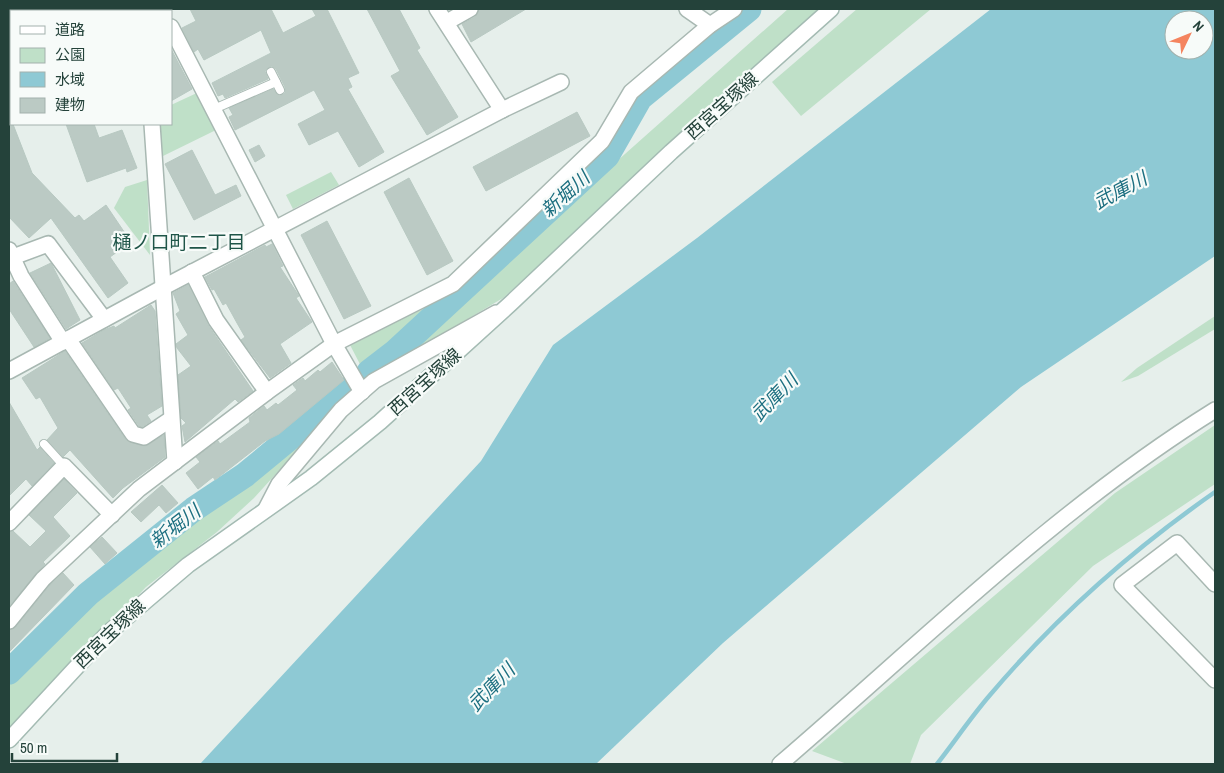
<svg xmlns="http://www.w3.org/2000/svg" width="1224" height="773" viewBox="0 0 1224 773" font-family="'Archivo Narrow','Noto Sans JP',sans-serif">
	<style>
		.green { fill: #bfe0c8 }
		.water { fill: #8ec9d4; fill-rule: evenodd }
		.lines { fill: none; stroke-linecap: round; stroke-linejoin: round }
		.stream { stroke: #8ec9d4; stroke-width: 4.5 }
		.river { stroke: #8ec9d4; stroke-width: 25 }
		.building { fill: #bbcac4; stroke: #b8c9c2 }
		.service-casing { stroke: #a8b8b2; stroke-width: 10 }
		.minor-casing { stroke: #a8b8b2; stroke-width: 18 }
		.secondary-casing { stroke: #a4bbb3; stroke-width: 18 }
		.service { stroke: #fff; stroke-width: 8 }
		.minor { stroke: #fff; stroke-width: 15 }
		.secondary { stroke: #fff; stroke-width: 15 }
		.labels { text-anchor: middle; stroke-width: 4.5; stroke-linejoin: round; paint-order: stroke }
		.street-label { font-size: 18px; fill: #24423a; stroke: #f7fbf9 }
		.water-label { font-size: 19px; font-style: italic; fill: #1c6f80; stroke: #f7fbf9 }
		.neighbourhood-label { font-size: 19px; fill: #1f5548; stroke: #f7fbf9 }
	</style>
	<rect width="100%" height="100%" fill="#e6efeb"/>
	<g class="green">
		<path d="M788,9H821L503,298L400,359L397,354L419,334L415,328L363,370L349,343L480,283Z"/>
		<path d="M857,9H931L801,116L772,82Z"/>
		<path d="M199,92L216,127L214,131L161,157L156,124H171V105Z"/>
		<path d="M331,172L339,185L293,209L286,195Z"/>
		<path d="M147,180L150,255L114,208L125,187Z"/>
		<path d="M1215,316V329L1138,376L1121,382L1137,368Z"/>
		<path d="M1215,425V484L1093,566L921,735L910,764H847L812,751L1115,493Z"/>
		<path d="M308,427L313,433L254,498L217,532L146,587L9,732V684L35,654L99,595Z"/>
	</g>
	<path class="water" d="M991,9H1215V256L1021,387L723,643L596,764H200L481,461L553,345L697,238ZM1174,20H1204V50H1174Z"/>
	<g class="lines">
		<path class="stream" d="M937,764C955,741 971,717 990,695C1056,617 1132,550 1215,492"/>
		<g class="river">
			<path d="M369,372L395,352L607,156L640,98L749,9"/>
			<path d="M9,672L88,594L194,509L245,475L349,389"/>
		</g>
	</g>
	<g class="building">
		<path d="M190,9H271L283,33L316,16L312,9H327L359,73L348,78L352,87L348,89L384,152L359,167L338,131L309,145L298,124L325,110L314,90L235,130L229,117L233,115L229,108L273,89L277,94L282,95L285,93V87L276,69L271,66L265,71L268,79L225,98L223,94L218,96L212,83L271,53L261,30L204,60L198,49L194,52L182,28L196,21Z"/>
		<path d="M367,9H399L420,48L417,50L458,117L427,135L391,76L400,71Z"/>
		<path d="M479,9H526L471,42L462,24L475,17Z"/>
		<path d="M171,49L192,89L171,101Z"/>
		<path d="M577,112L590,136L486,191L473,167Z"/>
		<path d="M9,114L32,173L75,218L79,215L84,221L106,205L131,242L110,257L128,283L108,298L51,218L29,238L9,217Z"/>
		<path d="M66,124H94L99,138L122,130L137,168L127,172L126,168L87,182Z"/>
		<path d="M259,145L265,156L255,162L249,150Z"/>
		<path d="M192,150L215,195L236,185L241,196L194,220L165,164Z"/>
		<path d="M409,178L453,261L427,275L384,192Z"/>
		<path d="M327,221L371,306L344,319L301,235Z"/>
		<path d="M272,244L283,266L280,267L299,296L296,298L312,322L280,344L291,363L270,378L241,340L245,337L237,323L226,303L223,305L214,289L212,290L205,277L265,245L266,247Z"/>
		<path d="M51,263L80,320L66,329L30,273Z"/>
		<path d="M13,281L50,338L34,347L9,309V284Z"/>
		<path d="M188,285L208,325L253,391L238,402L235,399L185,442L182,426L186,423L181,418L178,375L191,366L177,348L176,344L188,335L176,314L180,311L173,293Z"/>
		<path d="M151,305L155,311L162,406L147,415L151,421L142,427L139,426L128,410L131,408L118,388L114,390L82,343L104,330L114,326L115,328Z"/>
		<path d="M65,351L126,440L145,446L164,435L165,457L123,488L113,498L70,450L63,457L47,440L58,428L40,397L36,399L22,378Z"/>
		<path d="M332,362L344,380L279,434L265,441L215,480L213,477L198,489L186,473L200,462L196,457L218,441L220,444L250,422L249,418L264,406L267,410L276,403L278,405L297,390L293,385L303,378L305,381L318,370L320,372Z"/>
		<path d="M9,402L37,450L40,447L54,463L32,486L26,479L9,496Z"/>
		<path d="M64,479L77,493L53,517L70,536L43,562L45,564L9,606V532L13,531L30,547L46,531L29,515Z"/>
		<path d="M162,485L178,503L166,513L159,505L141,522L131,512Z"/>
		<path d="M102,537L117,553L105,564L90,547Z"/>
		<path d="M63,573L74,585L9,652V630L16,627L50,585Z"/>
	</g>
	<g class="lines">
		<defs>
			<g id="service">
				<path d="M271,72L280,90"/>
				<path d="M214,109L276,82"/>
				<path d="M44,444L64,466"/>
			</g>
			<g id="minor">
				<path d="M64,9L67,11"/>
				<path d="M143,9V11"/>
				<path d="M162,9L163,11"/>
				<path d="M437,9L502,110L561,82"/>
				<path d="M687,9L710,25"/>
				<path d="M447,22L470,9"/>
				<path d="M171,27L334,344L362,392"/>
				<path d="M9,65L11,63"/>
				<path d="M152,124L175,462"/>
				<path d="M9,250L21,276L63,342"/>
				<path d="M13,257L48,244L104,319"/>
				<path d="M192,272L216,320L267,392"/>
				<path d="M68,339L133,434L144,437L171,419"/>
				<path d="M9,371L162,288L502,110"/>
				<path d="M266,509L279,484L341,410L374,381L496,313"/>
				<path d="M9,523L64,466L112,515"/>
				<path d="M1215,584L1177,543L1122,585L1215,680"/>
				<path d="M9,621L43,579L139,489L267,392L334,344L453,284L602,141L631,92L710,25L734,9"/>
				<path d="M780,764C921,643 1056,509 1215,410"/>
			</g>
			<path id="secondary" d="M9,740L108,633L188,565L311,478L380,422L510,304L671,152L831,9"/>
		</defs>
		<use href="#service" class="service-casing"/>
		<use href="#minor" class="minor-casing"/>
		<use href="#secondary" class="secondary-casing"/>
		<use href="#service" class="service"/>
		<use href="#minor" class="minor"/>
		<use href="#secondary" class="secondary"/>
	</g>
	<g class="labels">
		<g class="street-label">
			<text transform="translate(722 106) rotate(-42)" y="6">西宮宝塚線</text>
			<text transform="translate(425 382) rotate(-42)" y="6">西宮宝塚線</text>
			<text transform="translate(110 634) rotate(-44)" y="6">西宮宝塚線</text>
		</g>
		<g class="water-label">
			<text transform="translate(1120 190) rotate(-28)" y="7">武庫川</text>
			<text transform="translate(565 194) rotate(-42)" y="7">新堀川</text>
			<text transform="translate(774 397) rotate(-46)" y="7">武庫川</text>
			<text transform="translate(175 526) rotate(-38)" y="7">新堀川</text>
			<text transform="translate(491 687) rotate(-46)" y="7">武庫川</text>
		</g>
		<g class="neighbourhood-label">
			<text x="179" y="249">樋ノ口町二丁目</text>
		</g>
	</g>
	<rect width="1224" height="773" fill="none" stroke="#24423a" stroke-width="20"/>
	<rect x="10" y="10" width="162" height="115" fill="#f7fbf9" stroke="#a3b1ad"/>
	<rect x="20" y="26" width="25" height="8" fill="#ffffff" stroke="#a3b1ad"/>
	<text x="55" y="35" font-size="15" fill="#24423a">道路</text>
	<rect x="20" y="48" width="25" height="15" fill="#bfe0c8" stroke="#a3b1ad"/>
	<text x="55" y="60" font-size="15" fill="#24423a">公園</text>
	<rect x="20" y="72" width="25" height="15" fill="#8ec9d4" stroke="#a3b1ad"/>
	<text x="55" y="85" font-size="15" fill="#24423a">水域</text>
	<rect x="20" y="98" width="25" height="15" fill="#bbcac4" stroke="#a3b1ad"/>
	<text x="55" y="110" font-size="15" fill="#24423a">建物</text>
	<g transform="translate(1189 35) rotate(47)"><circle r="24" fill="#f7fbf9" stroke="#a3b1ad"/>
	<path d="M0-4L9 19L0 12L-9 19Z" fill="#f4845f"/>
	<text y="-8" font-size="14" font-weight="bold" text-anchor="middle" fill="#24423a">N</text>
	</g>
	<path d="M12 753v8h105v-8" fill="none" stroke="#24423a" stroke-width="2.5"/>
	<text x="20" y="753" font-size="15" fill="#24423a" stroke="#f7fbf9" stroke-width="4" paint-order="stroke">50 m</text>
</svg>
